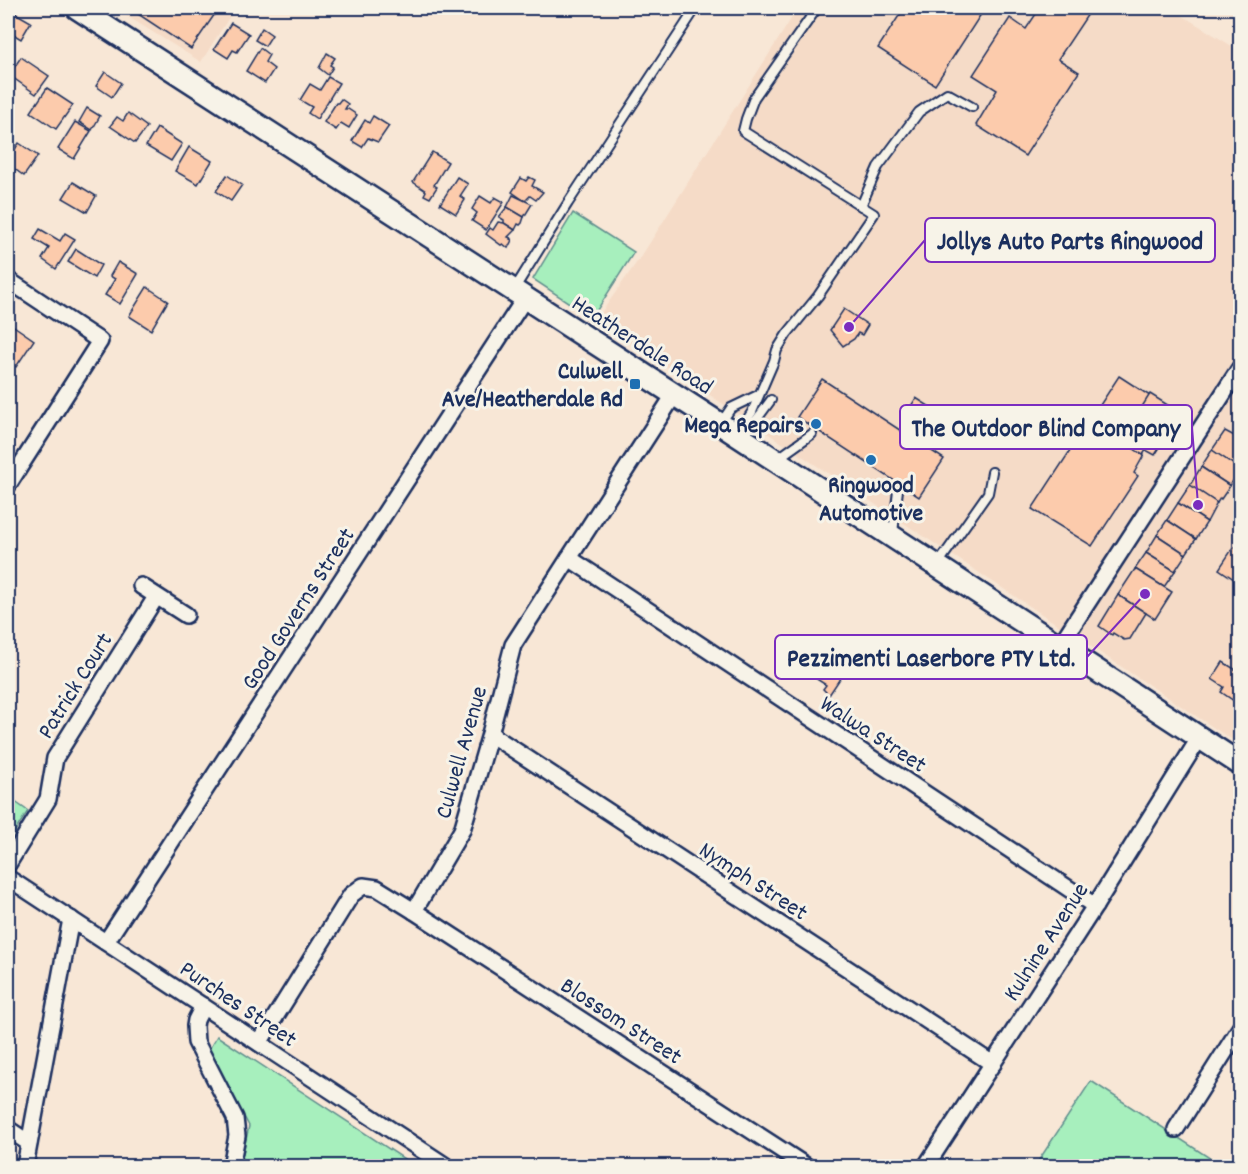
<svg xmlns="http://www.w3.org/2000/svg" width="1248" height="1174" viewBox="0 0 1248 1174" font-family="Dekko,sans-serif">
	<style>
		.built { fill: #f5dbc7 }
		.green { fill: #a7efbd; stroke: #618f8e; stroke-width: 1.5 }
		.building { fill: #fccbac; stroke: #1b2f5e; stroke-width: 1.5 }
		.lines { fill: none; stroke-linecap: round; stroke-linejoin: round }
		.lane-casing { stroke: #1b2f5e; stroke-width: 12 }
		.street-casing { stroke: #1b2f5e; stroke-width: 20 }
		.secondary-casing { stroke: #1b2f5e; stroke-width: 26 }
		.lane { stroke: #f7f3e8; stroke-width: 8 }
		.street { stroke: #f7f3e8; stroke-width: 15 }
		.secondary { stroke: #f7f3e8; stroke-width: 21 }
		.poi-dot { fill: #1f6fb2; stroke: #f7f3e8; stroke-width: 2 }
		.labels { text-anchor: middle; stroke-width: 6; stroke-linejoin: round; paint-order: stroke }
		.street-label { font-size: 24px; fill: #1b2f5e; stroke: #f7f3e8 }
		.poi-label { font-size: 24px; font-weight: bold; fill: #1b2f5e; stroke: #f7f3e8; text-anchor: end }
		.leader { fill: none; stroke: #7b2cbf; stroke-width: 2 }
		.callout-dot { fill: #7b2cbf; stroke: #f7f3e8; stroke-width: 2 }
		.callout { fill: #f7f3e8; stroke: #7b2cbf; stroke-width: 2 }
		.callout-label { font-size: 26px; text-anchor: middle; font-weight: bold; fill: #1b2f5e }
	</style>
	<rect width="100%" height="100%" fill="#f8e7d6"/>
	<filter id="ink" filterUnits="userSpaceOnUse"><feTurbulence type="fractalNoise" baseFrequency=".0167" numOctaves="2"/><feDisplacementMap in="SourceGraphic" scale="12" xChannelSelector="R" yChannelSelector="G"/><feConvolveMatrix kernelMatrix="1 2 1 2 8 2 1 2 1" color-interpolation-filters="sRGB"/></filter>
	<g filter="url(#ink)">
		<g class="built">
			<path d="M114,8H235L201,62Z"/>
			<path d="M798,8H1170L1240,51V745L596,320L644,252Z"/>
		</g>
		<g class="green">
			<path d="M573,213L634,252L592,318L533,279Z"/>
			<path d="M8,797L28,811L8,842Z"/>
			<path d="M217,1036L415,1166H240L249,1126L209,1049Z"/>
			<path d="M1091,1081L1222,1166H1035Z"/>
		</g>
		<g class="building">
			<path d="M129,8H219L191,49Z"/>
			<path d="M904,8H985L935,85L878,48Z"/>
			<path d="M1040,8H1092L1058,59L1079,72L1025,156L976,125L997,90L973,75L1010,18L1026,29Z"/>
			<path d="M10,10L31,22L21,39L8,31V14Z"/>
			<path d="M231,23L249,34L237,52L233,50L228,58L214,49Z"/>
			<path d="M262,28L272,35L265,46L255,40Z"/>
			<path d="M260,48L269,55L265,62L274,69L265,83L246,71Z"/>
			<path d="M327,53L335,58L330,65L333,67L328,75L319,68Z"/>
			<path d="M21,57L49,76L36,94L9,75Z"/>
			<path d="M105,72L121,83L112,97L96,86Z"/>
			<path d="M328,77L339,83L317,119L308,113L312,107L300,100L310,84L320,90Z"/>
			<path d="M47,88L73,105L56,129L31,112Z"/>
			<path d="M341,99L348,104L345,109H348L357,115L349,128L341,123L336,130L324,122L336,103H338Z"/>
			<path d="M87,108L100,116L92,130L79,122Z"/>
			<path d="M128,113L147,127L135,143L110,126L117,117L123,121Z"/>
			<path d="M373,116L389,126L378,142L368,138L362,147L352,141L365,120L369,123Z"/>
			<path d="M75,122L91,131L74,159L58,149Z"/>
			<path d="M157,128L182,144L171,161L146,146Z"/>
			<path d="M19,143L38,156L24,176L8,164V160Z"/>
			<path d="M189,147L212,161L198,184L175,171Z"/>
			<path d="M432,152L448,162L434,185L437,187L430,198L424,195L426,191L413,182Z"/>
			<path d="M227,175L242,185L231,201L216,191Z"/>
			<path d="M457,177L468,184L460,196L465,200L456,214L440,204Z"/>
			<path d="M529,177L535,180L532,186L543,192L536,200L530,196L525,201L512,192L521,178L526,181Z"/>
			<path d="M73,182L96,196L87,212L63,198Z"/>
			<path d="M513,195L532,204L524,217L507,207Z"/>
			<path d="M480,196L491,203L495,197L504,202L486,230L472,221L477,213L472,209Z"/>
			<path d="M507,207L524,217L522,223L520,225L518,224L515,230L504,223V220L499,217Z"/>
			<path d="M498,222L504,223L515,230L508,237L511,238L510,239L512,240L508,248L503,244L501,245L486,234L490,228L493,230Z"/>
			<path d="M40,229L60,241L65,233L75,239L56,269L42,259L49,248L34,239Z"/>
			<path d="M76,249L101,265L94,278L68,262Z"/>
			<path d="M118,262L138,274L120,304L105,295L115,279L110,276Z"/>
			<path d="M147,287L168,301L151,330L129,316Z"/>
			<path d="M844,309L868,325L862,335L858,333L854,339L843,346L830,330Z"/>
			<path d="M8,322L34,340L16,367L8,361V352L11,348L8,346Z"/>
			<path d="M1119,376L1150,396L1121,440L1144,455L1134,473L1138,476L1092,546L1032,509Z"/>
			<path d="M822,379L944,459L919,497L797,417Z"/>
			<path d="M1150,394L1182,414L1177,422L1178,423L1173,431L1171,430L1155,455L1146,450L1143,455L1121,440Z"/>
			<path d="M916,398L946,417L948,414L963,424L947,448L903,419Z"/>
			<path d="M1225,431L1240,439V469L1212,450Z"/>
			<path d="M1212,450L1240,469L1230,486L1201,467Z"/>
			<path d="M1201,467L1230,486L1221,499L1220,498L1217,503L1190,485Z"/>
			<path d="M1190,485L1217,503L1207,522L1178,503Z"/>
			<path d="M1178,503L1207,522L1196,539L1167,520Z"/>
			<path d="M1167,520L1196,539L1186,554L1157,535Z"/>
			<path d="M1157,535L1186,554L1175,571L1146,553Z"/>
			<path d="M1238,546L1240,548V583L1219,569L1233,548Z"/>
			<path d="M1146,553L1175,571L1164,587L1135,569Z"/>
			<path d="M1135,569L1172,592L1155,619L1118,595Z"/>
			<path d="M1118,595L1146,613L1130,639L1124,640L1113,633L1112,635L1099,626Z"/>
			<path d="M823,661L843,674L829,695L823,689L826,685L815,678L817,674L815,672Z"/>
			<path d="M1223,662L1236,670L1240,663V705L1221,692L1224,687L1212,679Z"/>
		</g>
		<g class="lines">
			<defs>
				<g id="lane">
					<path d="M861,206L878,167L919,112L947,93L972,107"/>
					<path d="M515,288L568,203L696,8"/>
					<path d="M721,423L731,408L758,395"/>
					<path d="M738,433L752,412L774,361L777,350L787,334L818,296L874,214L743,131L746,119L754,98L817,8"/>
					<path d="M743,438L771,400"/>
					<path d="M777,459L812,434"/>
					<path d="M893,533L898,490"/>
					<path d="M938,564L988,493L992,472"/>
				</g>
				<g id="street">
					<path d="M8,280L100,341L8,485"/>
					<path d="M569,558L1095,906"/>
					<path d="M141,586L186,615"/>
					<path d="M1060,645L1240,368"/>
					<path d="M490,734L993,1064"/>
					<path d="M8,864L48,799L55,758L156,597"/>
					<path d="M8,878L446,1166"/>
					<path d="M414,911L806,1166"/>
					<path d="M106,942L525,298"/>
					<path d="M203,1006L196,1020L195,1026L196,1042L235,1118L237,1136L231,1166"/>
					<path d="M259,1043L351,895L363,886L377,888L414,911L462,830L490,734L513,645L674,395"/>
					<path d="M8,1129L29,1143"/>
					<path d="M1176,1129L1240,1028"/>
					<path d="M25,1166L71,919"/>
					<path d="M926,1166L1095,906L1200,737"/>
				</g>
				<path id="secondary" d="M77,8L720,424L1240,764"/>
			</defs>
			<use href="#lane" class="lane-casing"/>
			<use href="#street" class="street-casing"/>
			<use href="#secondary" class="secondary-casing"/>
			<use href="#lane" class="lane"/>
			<use href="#street" class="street"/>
			<use href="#secondary" class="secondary"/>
		</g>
	</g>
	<g class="poi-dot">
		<rect x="629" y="378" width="12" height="12" rx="3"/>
		<circle cx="816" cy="424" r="6"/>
		<circle cx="871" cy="460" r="6"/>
	</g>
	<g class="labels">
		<g class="street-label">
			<text transform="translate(643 344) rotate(33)" y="8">Heatherdale Road</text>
			<text transform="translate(297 608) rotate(-57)" y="8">Good Governs Street</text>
			<text transform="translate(74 685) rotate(-58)" y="8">Patrick Court</text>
			<text transform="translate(874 733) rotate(33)" y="8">Walwa Street</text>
			<text transform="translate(460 752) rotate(-74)" y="8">Culwell Avenue</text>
			<text transform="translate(754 880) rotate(33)" y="8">Nymph Street</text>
			<text transform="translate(1045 941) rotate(-57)" y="8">Kulnine Avenue</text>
			<text transform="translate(239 1003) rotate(34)" y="8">Purches Street</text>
			<text transform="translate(622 1020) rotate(33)" y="8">Blossom Street</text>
		</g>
		<g class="poi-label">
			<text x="623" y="378">Culwell<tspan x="623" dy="28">Ave/Heatherdale Rd</tspan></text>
			<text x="804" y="432">Mega Repairs</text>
			<text x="871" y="492" text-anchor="middle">Ringwood<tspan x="871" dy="28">Automotive</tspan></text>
		</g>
	</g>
	<path class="leader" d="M849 327L925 240M1198 505L1192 427M1145 594L1087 657"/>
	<g class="callout-dot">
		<circle cx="849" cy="327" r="6"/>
		<circle cx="1198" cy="505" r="6"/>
		<circle cx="1145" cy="594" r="6"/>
	</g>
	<g class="callout">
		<rect x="925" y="218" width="290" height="44" rx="6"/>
		<rect x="900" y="405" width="292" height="44" rx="6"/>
		<rect x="775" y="635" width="312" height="44" rx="6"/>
	</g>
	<g class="callout-label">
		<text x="1070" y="249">Jollys Auto Parts Ringwood</text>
		<text x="1046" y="436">The Outdoor Blind Company</text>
		<text x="931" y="666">Pezzimenti Laserbore PTY Ltd.</text>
	</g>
	<rect width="1248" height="1174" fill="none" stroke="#f7f3e8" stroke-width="30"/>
	<rect x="15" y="15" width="1218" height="1144" fill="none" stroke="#1b2f5e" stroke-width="2" filter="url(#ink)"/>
</svg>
